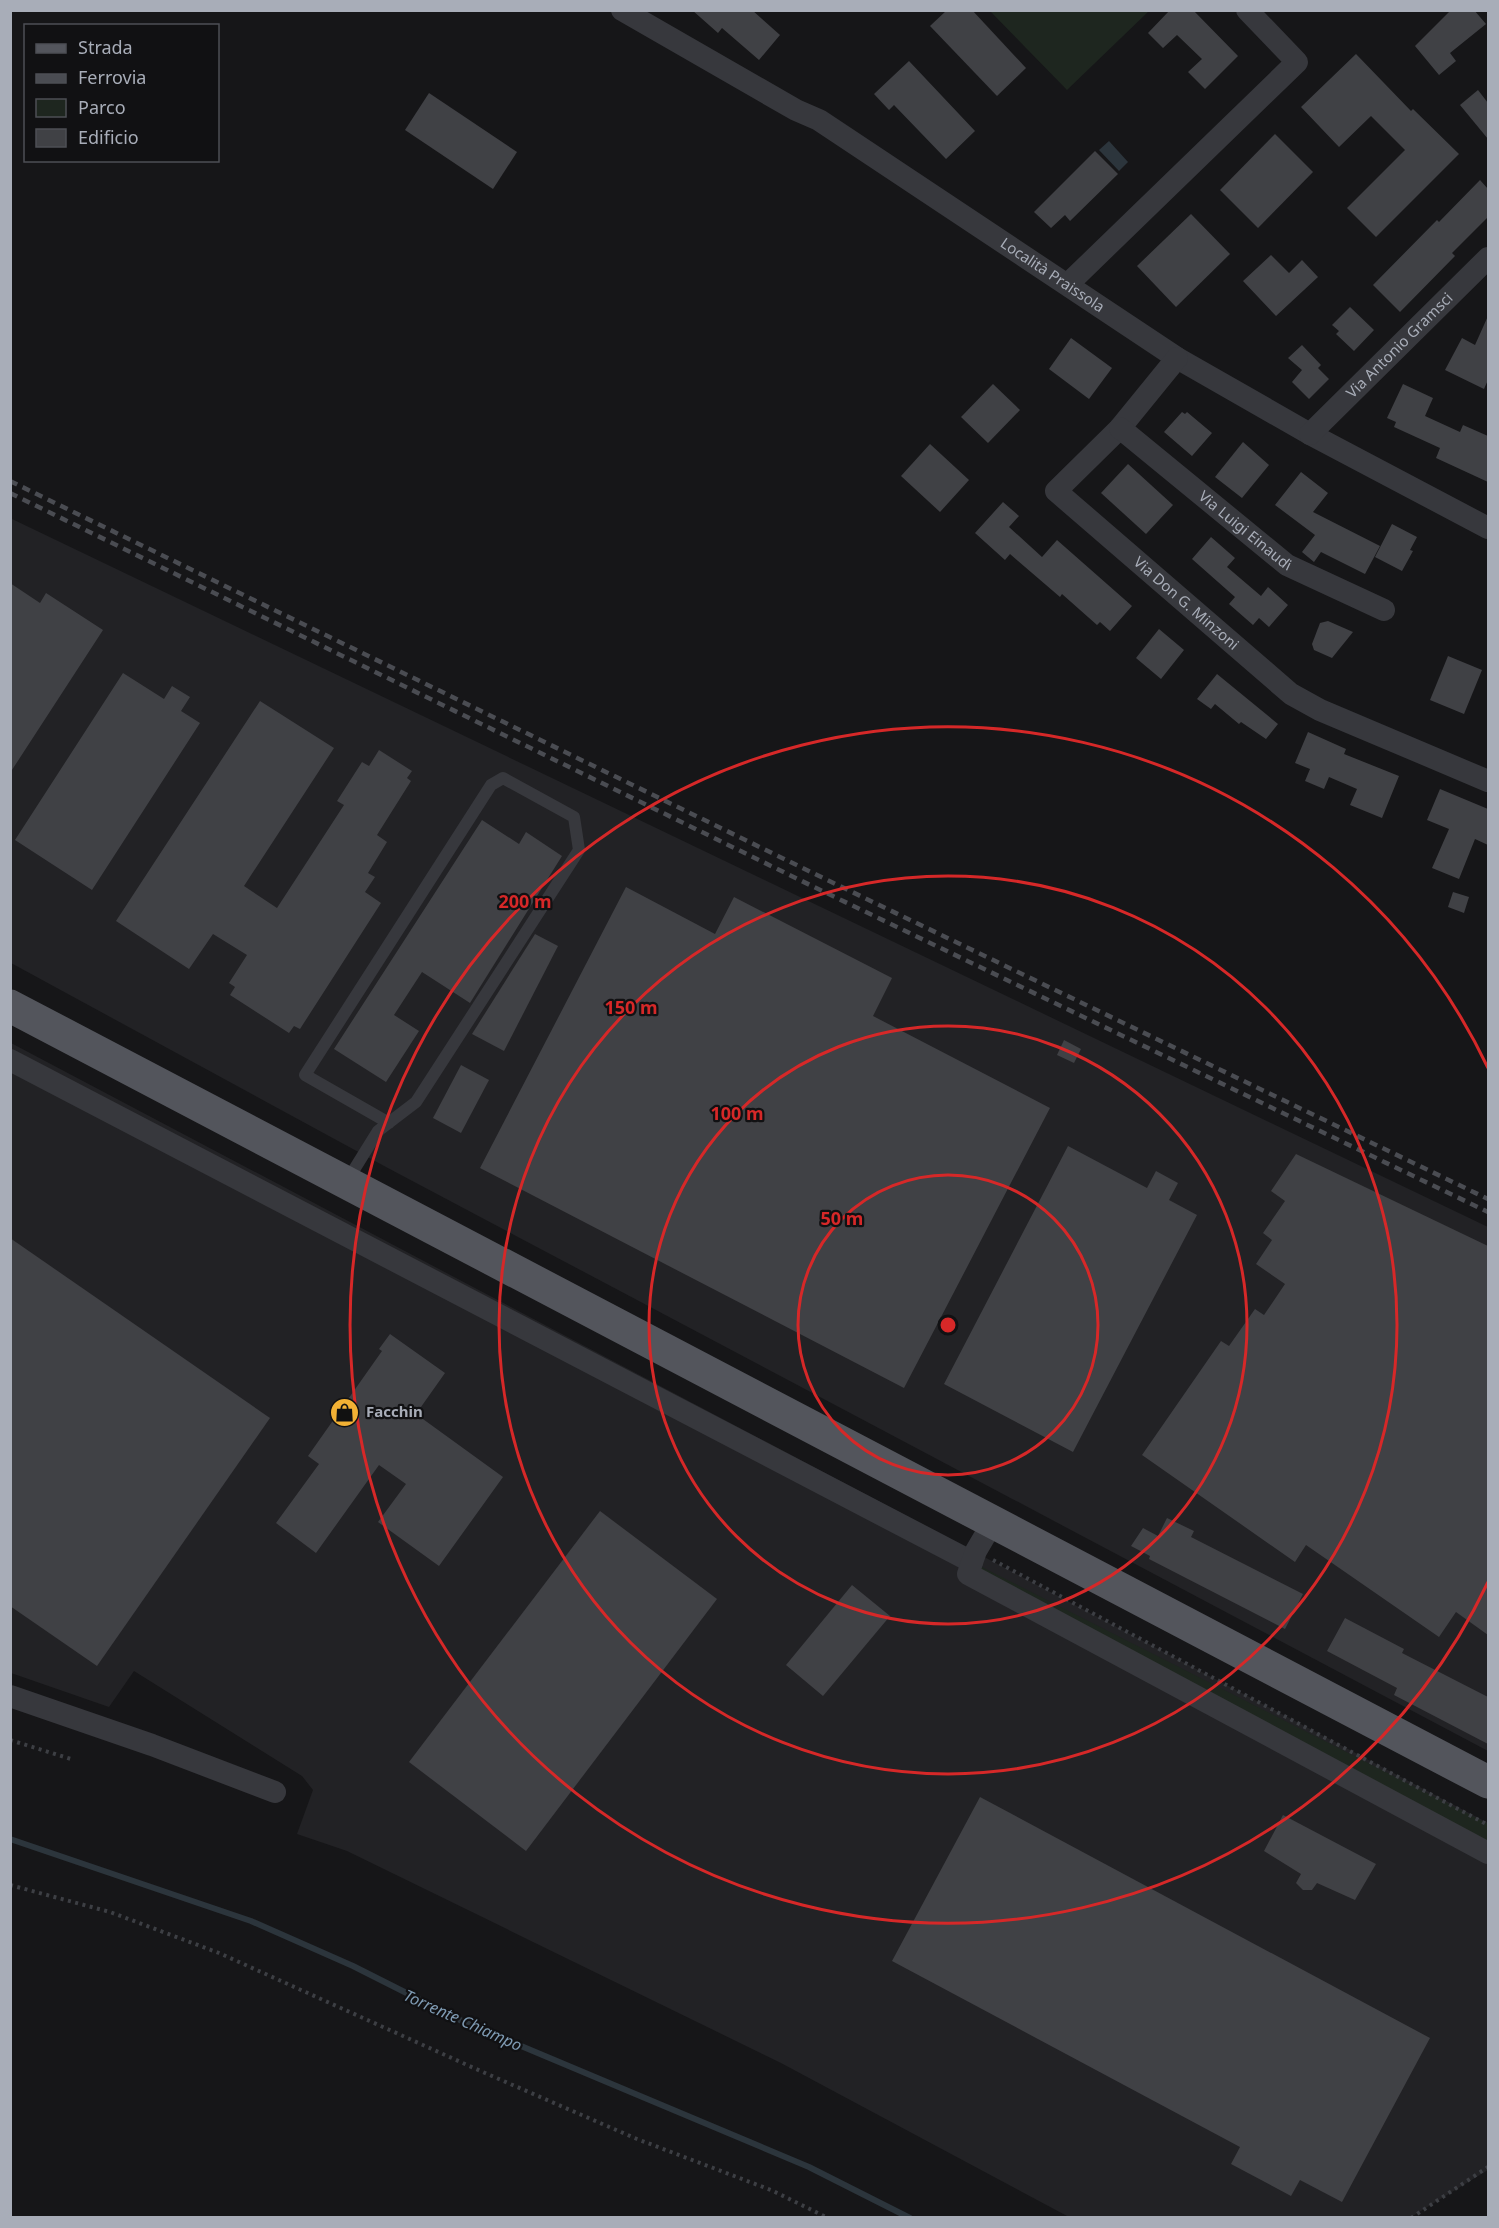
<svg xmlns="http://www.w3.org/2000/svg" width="1499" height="2228" viewBox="0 0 1499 2228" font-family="'Noto Sans',sans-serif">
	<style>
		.built { fill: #222225 }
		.green { fill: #1e261f }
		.water { fill: #2c353c }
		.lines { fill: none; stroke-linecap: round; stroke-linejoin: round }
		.stream { stroke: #2c353c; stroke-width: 6 }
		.building { fill: #404145 }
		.path { stroke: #3d3f44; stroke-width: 4; stroke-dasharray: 3 4.5; stroke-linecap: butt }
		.lane { stroke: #37383d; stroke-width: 12 }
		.street { stroke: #37383d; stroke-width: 22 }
		.primary { stroke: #53555c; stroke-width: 33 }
		.rail { stroke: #4a4c52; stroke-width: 4.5; stroke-dasharray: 8 6; stroke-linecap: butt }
		.ring { fill: none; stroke: #d62828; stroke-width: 3 }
		.labels { text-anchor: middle; stroke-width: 4.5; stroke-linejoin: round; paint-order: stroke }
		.street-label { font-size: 15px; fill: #a8adb8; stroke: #111113 }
		.poi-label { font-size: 15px; font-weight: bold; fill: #a8adb8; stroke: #111113; text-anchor: start }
		.water-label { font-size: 16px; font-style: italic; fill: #7f9bb3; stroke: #111113 }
		.centre { fill: #d62828; stroke: #111113; stroke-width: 3 }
		.ring-label { font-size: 18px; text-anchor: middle; font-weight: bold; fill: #d62828; stroke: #111113; stroke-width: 4.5; stroke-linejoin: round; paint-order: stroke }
	</style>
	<rect width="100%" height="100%" fill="#161618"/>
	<g class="built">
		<path d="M10,518L1488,1227V1751L386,1167L11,963Z"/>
		<path d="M11,1043L1488,1823V2170L1411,2217H1069L781,2063L347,1851L297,1834L313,1790L302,1776L134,1671L109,1707L11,1673Z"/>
	</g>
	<g class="green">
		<path d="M990,11H1149L1067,90Z"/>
		<path d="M972,1562L1488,1824V1853L968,1574Z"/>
	</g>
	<path class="water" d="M1109,141L1128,162L1119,171L1099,150Z"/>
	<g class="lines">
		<path class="stream" d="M10,1839L251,1921L353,1966L464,2022L809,2167L910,2218"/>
	</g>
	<g class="building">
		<path d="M692,10H752L780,35L759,60L722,28L718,33Z"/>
		<path d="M947,10H972L1026,68L997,96L930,26Z"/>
		<path d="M1170,10H1193L1238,56L1205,89L1188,72L1202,59L1177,35L1163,48L1148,33Z"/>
		<path d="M1451,10H1474L1486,24L1450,53L1456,61L1439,75L1415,46Z"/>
		<path d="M1356,54L1411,111L1413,109L1459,154L1376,237L1347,208L1405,150L1371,116L1339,147L1301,107Z"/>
		<path d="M909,61L975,131L946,159L894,105L889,110L874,94Z"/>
		<path d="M1478,90L1488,103V139L1460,105Z"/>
		<path d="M429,93L517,152L493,189L405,130Z"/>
		<path d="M1275,134L1313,172L1258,228L1220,190Z"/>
		<path d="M1095,151L1118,174L1070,221L1065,215L1051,228L1034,212Z"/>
		<path d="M1480,180L1488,189V217L1452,253L1455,256L1400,312L1373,285L1437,220L1439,222Z"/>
		<path d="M1191,214L1230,254L1176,307L1137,266Z"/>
		<path d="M1271,255L1289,273L1302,260L1318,277L1276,316L1243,281Z"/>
		<path d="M1350,307L1374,330L1354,351L1336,334L1339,331L1332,325Z"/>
		<path d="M1488,316V380L1484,389L1445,370L1462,338L1475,345Z"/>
		<path d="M1071,338L1112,368L1089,399L1049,369Z"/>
		<path d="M1302,345L1321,365L1318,368L1329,379L1309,399L1292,382L1302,370L1288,358Z"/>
		<path d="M993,384L1020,410L988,443L961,417Z"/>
		<path d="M1403,384L1433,398L1425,416L1460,432L1463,425L1488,436V482L1436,458L1440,448L1394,427L1396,422L1387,418Z"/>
		<path d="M1182,412L1185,414L1187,412L1212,433L1192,456L1164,432Z"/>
		<path d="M1243,442L1269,465L1242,498L1215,477Z"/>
		<path d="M930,444L969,480L940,512L901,476Z"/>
		<path d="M1128,464L1173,505L1146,534L1101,493Z"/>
		<path d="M1301,472L1328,493L1313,512L1380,546L1365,574L1321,552L1314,562L1302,552L1315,535L1275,505Z"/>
		<path d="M1003,502L1019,516L1009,527L1042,557L1057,540L1132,606L1110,631L1100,622L1097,625L1062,594L1060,597L1010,554L1005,560L975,533Z"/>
		<path d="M1392,524L1417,537L1410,550L1413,551L1402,571L1375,557Z"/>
		<path d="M1211,537L1235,558L1227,567L1261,596L1268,587L1288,605L1269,627L1259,618L1253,625L1229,604L1235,597L1192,559Z"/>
		<path d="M10,583L40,603L46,593L103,630L10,773Z"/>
		<path d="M1328,621L1353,632L1332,658L1314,650L1312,644L1320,623Z"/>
		<path d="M1159,629L1184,650L1161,679L1136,658Z"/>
		<path d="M1448,656L1482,670L1464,714L1430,700Z"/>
		<path d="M123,673L164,699L172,686L190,697L181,711L200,723L92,890L15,840Z"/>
		<path d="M1217,674L1278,724L1266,739L1241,722L1239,724L1215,704L1211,709L1197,699Z"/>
		<path d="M260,701L334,748L244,886L277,908L344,805L337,801L362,762L369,766L379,750L412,771L407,778L411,781L377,835L387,842L368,873L375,877L365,892L381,903L300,1029L294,1026L289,1033L230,995L235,987L229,983L247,955L213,934L189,969L116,921Z"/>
		<path d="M1308,732L1346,749L1344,754L1399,776L1382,818L1350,805L1357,789L1329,777L1324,789L1305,781L1310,769L1295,763Z"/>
		<path d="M1440,789L1488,809V845L1475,839L1459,879L1432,868L1449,829L1427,820Z"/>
		<path d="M482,820L519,844L526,832L562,856L470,1003L422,972L394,1015L419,1031L386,1082L334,1049Z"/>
		<path d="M626,887L715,934L734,897L892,978L873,1016L1050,1108L904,1388L480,1168Z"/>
		<path d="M1453,892L1469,897L1464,913L1448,907Z"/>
		<path d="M535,934L558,946L504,1051L472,1034Z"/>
		<path d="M1064,1040L1081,1049L1074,1063L1057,1055Z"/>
		<path d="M461,1065L489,1080L461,1133L433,1118Z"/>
		<path d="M1068,1146L1147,1188L1156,1171L1178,1183L1169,1200L1197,1215L1073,1452L944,1384Z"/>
		<path d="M1296,1154L1488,1246V1635L1456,1612L1439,1637L1306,1545L1295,1562L1142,1455L1221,1341L1229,1346L1255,1309L1264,1315L1285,1284L1256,1264L1272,1240L1263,1233L1285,1201L1271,1191Z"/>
		<path d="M10,1238L270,1418L97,1666L10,1606Z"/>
		<path d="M390,1334L445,1373L416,1414L503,1477L439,1566L378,1522L406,1484L379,1465L316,1553L276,1523L319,1464L308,1456L382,1351L379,1349Z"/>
		<path d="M600,1511L717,1599L526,1851L409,1762Z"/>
		<path d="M1167,1518L1194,1531L1191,1537L1303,1594L1285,1629L1149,1559L1150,1556L1131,1546L1143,1528L1158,1536Z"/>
		<path d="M852,1585L890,1616L823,1696L786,1665Z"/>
		<path d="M1345,1618L1404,1649L1402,1653L1488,1697V1744L1394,1695L1397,1688L1327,1651Z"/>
		<path d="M980,1797L1430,2038L1342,2202L1300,2180L1291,2196L1231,2164L1240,2147L892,1961Z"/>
		<path d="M1283,1815L1376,1864L1355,1900L1317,1883L1312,1890H1303L1296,1883L1301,1874L1264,1851Z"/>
	</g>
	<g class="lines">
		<g class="path">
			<path d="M993,1560L1488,1825"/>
			<path d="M10,1740L71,1759"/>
			<path d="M10,1885L110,1912L219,1953L485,2073L637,2139L771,2190L828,2218"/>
			<path d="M1411,2218L1488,2167"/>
		</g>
		<path class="lane" d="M347,1181L378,1131L416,1102L579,850L574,817L503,778L491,785L305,1075L389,1123"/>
		<g class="street">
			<path id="s1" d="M622,10L796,110L819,120L1177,358L1310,434L1488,528"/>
			<path d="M1068,284L1297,62L1247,10"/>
			<path id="s2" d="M1177,358L1120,428L1056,491L1291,694L1320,710L1488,781"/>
			<path id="s3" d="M1120,428L1287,565L1384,610"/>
			<path id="s4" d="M1310,434L1488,258"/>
			<path d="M10,1060L972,1562"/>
			<path d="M993,1522L976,1551L968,1574L1488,1853"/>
			<path d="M10,1696L152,1745L275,1792"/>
		</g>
		<path class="primary" d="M10,1006L1488,1782"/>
		<g class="rail">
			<path d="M10,481L817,875L1488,1199"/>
			<path d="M10,493L812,886L1488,1212"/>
		</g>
	</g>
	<g class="ring">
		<circle cx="948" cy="1325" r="150"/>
		<circle cx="948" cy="1325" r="299"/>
		<circle cx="948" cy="1325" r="449"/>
		<path d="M1488 1582A598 598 0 1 1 1488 1068"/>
	</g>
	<defs>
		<symbol id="shop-disc" viewBox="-11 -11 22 22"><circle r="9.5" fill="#f2b134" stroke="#111113"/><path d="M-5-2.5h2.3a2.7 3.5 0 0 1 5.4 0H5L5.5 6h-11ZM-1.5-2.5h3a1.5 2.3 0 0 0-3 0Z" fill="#111"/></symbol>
	</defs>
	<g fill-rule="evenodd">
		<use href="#shop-disc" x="328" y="1396" width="33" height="33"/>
	</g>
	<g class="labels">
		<g class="street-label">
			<text dy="5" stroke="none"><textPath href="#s1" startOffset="506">Località Praissola</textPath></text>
			<text dy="5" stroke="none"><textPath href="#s4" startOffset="126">Via Antonio Gramsci</textPath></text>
			<text dy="5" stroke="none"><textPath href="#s3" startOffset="162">Via Luigi Einaudi</textPath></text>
			<text dy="5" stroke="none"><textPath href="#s2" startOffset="352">Via Don G. Minzoni</textPath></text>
		</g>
		<g class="poi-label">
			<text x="366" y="1417">Facchin</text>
		</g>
		<g class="water-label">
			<text transform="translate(463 2020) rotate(24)" y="6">Torrente Chiampo</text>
		</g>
	</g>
	<circle cx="948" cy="1325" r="9" class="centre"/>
	<g class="ring-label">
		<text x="525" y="908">200 m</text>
		<text x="631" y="1014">150 m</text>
		<text x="737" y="1120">100 m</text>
		<text x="842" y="1225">50 m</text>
	</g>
	<rect width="1499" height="2228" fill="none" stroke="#a8adb8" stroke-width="24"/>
	<rect x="24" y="24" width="195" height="138" fill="#111113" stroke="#4d4f55" stroke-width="1.5"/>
	<rect x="36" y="44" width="30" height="9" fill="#53555c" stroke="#4d4f55" stroke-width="1.5"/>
	<text x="78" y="54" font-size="18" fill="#a8adb8">Strada</text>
	<rect x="36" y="74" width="30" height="9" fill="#4a4c52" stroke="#4d4f55" stroke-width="1.5"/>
	<text x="78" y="84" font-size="18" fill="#a8adb8">Ferrovia</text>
	<rect x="36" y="99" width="30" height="18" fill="#1e261f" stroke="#4d4f55" stroke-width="1.5"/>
	<text x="78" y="114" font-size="18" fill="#a8adb8">Parco</text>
	<rect x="36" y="129" width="30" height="18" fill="#404145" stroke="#4d4f55" stroke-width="1.5"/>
	<text x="78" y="144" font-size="18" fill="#a8adb8">Edificio</text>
</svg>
